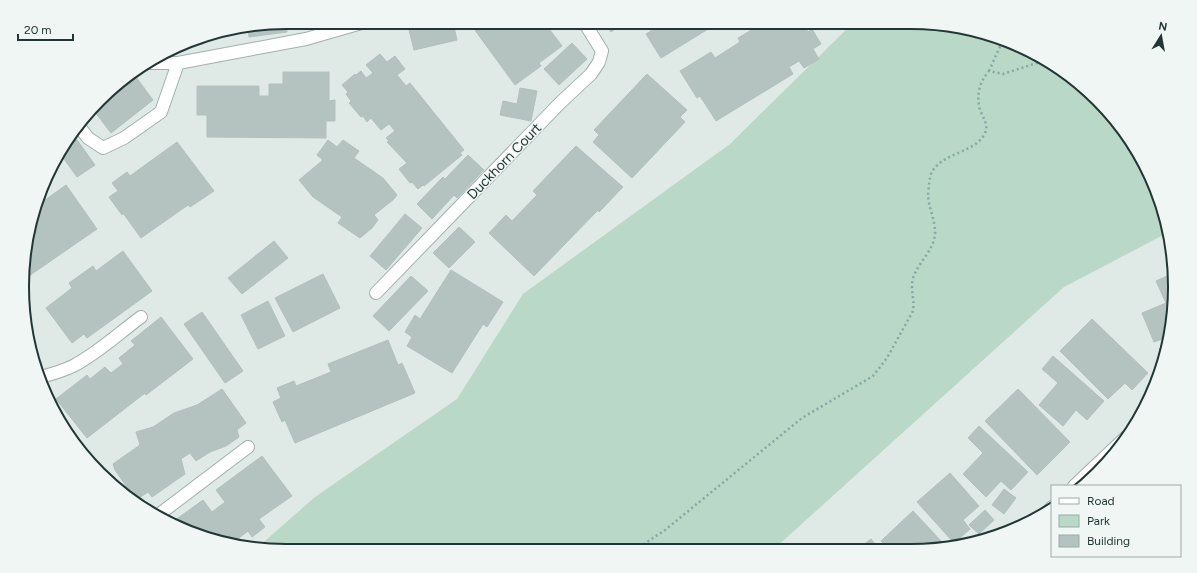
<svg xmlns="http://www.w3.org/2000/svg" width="1197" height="573" viewBox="0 0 1197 573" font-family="Figtree,sans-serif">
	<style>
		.green { fill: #b9d8c7 }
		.building { fill: #b4c3bf; stroke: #b2c1be }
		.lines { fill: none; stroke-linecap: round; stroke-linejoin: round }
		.street-casing { stroke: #a3b0ad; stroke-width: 14 }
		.path { stroke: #82a9a4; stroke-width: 2.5; stroke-dasharray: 2 3; stroke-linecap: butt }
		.street { stroke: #fff; stroke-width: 12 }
		.labels { text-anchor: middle; stroke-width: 3; stroke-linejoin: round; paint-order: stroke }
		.street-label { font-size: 14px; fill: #223735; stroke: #eff6f3 }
		.rim { fill: none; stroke: #223735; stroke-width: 2 }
	</style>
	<rect width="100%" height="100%" fill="#dfe9e6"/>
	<path class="green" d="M854,22C883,22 911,22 939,25C947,26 955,26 963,27C1049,47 1120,104 1155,185C1161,200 1164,216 1169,232L1064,287L774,549L286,551L257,548L315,497L457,399L523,294L730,144Z"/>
	<g class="building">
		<path d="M286,22L287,32L249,37L248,28Z"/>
		<path d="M441,22H453L457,40L414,50L409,30Z"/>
		<path d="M469,22H544L562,46L539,63L541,66L515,85Z"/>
		<path d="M604,22H625L611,32Z"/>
		<path d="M645,22H710L713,26L661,58L646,34L651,31Z"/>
		<path d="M765,22H802L808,32L812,29L821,44L813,49L819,59L804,68L799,61L789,67L793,74L716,121L700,96L697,98L680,71L711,52L715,58L740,42L738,38Z"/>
		<path d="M202,36L203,44L184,45L201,36Z"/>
		<path d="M572,43L587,59L559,85L544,69Z"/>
		<path d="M380,54L387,62L395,56L405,69L397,75L406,86L410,83L464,150L460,153L462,155L424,186L423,185L418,189L412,182L410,183L399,169L407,163L387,142L389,141L386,138L395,131L389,124L381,130L371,118L367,122L363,116L361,117L349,103L351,101L346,94L348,92L342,85L355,74L356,75L361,71L366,78L373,73L366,65Z"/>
		<path d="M283,72H329V101L335,100V121H326V138L207,137V115H197V86H259V96H269V84H283Z"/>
		<path d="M133,73L153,100L111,133L92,108L125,77Z"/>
		<path d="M647,74L687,110L680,117L685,122L632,178L593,142L599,135L594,130Z"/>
		<path d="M520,88L537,91L531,121L500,115L503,101L517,104Z"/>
		<path d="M72,133L95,165L77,177L59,152Z"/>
		<path d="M328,140L337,147L343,140L359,151L354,158L383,178L397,195L394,199L374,215L378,220L372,228L360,238L338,223L342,217L313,197L299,180L323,160L317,155Z"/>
		<path d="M177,142L214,191L190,207L188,205L141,238L123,213L122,215L109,197L118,191L112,183L127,172L130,176Z"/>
		<path d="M576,146L623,187L599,212L598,210L534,276L489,233L506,215L512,221L537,195L533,191Z"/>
		<path d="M468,155L484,170L457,198L454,195L432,219L417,204L443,177L445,179Z"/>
		<path d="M66,185L97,229L26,278L27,235L33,219L39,215L36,211L38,205Z"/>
		<path d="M405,214L422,228L386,270L370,256Z"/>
		<path d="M459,227L475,242L449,268L433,253Z"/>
		<path d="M274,241L288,258L242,294L228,278Z"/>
		<path d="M123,251L152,291L87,338L84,334L72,343L46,308L72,288L69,283L93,266L96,271Z"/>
		<path d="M451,270L503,302L487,327L483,324L452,373L407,346L412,337L405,332L415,315L420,319Z"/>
		<path d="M1174,273L1175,287L1170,336L1154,342L1142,313L1166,303L1156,281Z"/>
		<path d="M323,274L340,308L293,332L275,298Z"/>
		<path d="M411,276L428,291L389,331L373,316Z"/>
		<path d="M268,301L285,336L258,349L241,315Z"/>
		<path d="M202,312L243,371L225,383L184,324Z"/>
		<path d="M161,317L193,359L146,395L145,393L87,438L56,399L87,375L90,379L105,367L111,373L123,364L119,358L135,345L131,341Z"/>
		<path d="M1092,319L1148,373L1132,390L1125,383L1108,399L1060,351Z"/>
		<path d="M388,340L398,365L402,363L415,393L295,443L285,420L282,422L273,402L281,398L277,388L294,381L296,386L331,372L328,364Z"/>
		<path d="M1168,346L1163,360L1159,349Z"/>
		<path d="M1053,356L1104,401L1087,420L1076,410L1063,426L1039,405L1058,383L1042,369Z"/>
		<path d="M222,389L246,423L237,430L239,437L226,446L210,452L196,461L190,453L181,459L185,474L152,497L148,492L136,500L115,470L113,464L140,445L136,432L153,427L174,413L197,405Z"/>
		<path d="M1018,389L1070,442L1037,475L985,421Z"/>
		<path d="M979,426L1028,472L1011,490L1001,481L986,497L963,474L983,453L968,438Z"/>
		<path d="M262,456L292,496L259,519L265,527L252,537L248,531L230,545L185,531L171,523L203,500L212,512L225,502L216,490Z"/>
		<path d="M950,473L979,506L963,520L970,529L954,543L917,502Z"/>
		<path d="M1004,489L1016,498L1004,514L992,505Z"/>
		<path d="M985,510L994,520L979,534L969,525Z"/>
		<path d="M913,511L943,543L937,549H889L881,541Z"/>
		<path d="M871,539L879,549H858Z"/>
	</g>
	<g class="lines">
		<defs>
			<g id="street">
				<path d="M178,63L306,39L365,22"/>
				<path d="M78,125L88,138L103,148L124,138L161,112L178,63H151"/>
				<path d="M376,293L560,103L591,74L599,62L602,51L584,22"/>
				<path d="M41,377C52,374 63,371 73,366C98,353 119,333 141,317"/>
				<path d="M1074,486L1126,437"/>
				<path d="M1051,508L1052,507"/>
				<path d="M157,516L248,447"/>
			</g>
		</defs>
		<use href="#street" class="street-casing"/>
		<g class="path">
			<path d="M989,71L1003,40"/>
			<path d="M635,550L665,530L802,418L873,376L887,358L913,311C915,300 910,289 913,278C918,263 933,251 935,235C936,222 929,209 928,196C928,192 929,187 929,184C930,180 930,175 932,172C943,152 976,153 985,133C989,125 983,118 980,110C976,95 979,83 989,71L1003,74L1046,60"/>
		</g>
		<use href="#street" class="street"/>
	</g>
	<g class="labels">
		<g class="street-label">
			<text transform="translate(504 161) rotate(-46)" y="5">Duckhorn Court</text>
		</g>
	</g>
	<path d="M0 0H1197V573H0ZM286 29H911A257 257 0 0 1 1168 286V287A257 257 0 0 1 911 544H286A257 257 0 0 1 29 287V286A257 257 0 0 1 286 29Z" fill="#eff6f3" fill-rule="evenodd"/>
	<path class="rim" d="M286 29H911A257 257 0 0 1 1168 286V287A257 257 0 0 1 911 544H286A257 257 0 0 1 29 287V286A257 257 0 0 1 286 29Z"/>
	<rect x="1051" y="485" width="130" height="72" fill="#eff6f3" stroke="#9daaa7"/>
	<rect x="1059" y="498" width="20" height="6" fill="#ffffff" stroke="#9daaa7"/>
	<text x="1087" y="505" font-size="12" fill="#223735">Road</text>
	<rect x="1059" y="515" width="20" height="12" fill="#b9d8c7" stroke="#9daaa7"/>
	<text x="1087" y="525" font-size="12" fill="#223735">Park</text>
	<rect x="1059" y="535" width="20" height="12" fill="#b4c3bf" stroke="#9daaa7"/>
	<text x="1087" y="545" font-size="12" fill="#223735">Building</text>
	<g transform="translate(1161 36) rotate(11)" stroke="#eff6f3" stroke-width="3" paint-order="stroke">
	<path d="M0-3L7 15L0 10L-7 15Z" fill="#223735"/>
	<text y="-6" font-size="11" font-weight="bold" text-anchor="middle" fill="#223735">N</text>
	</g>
	<path d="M18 34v6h55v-6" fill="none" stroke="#223735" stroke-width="2"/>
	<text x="24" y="34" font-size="12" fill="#223735" stroke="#eff6f3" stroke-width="3" paint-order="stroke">20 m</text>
</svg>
